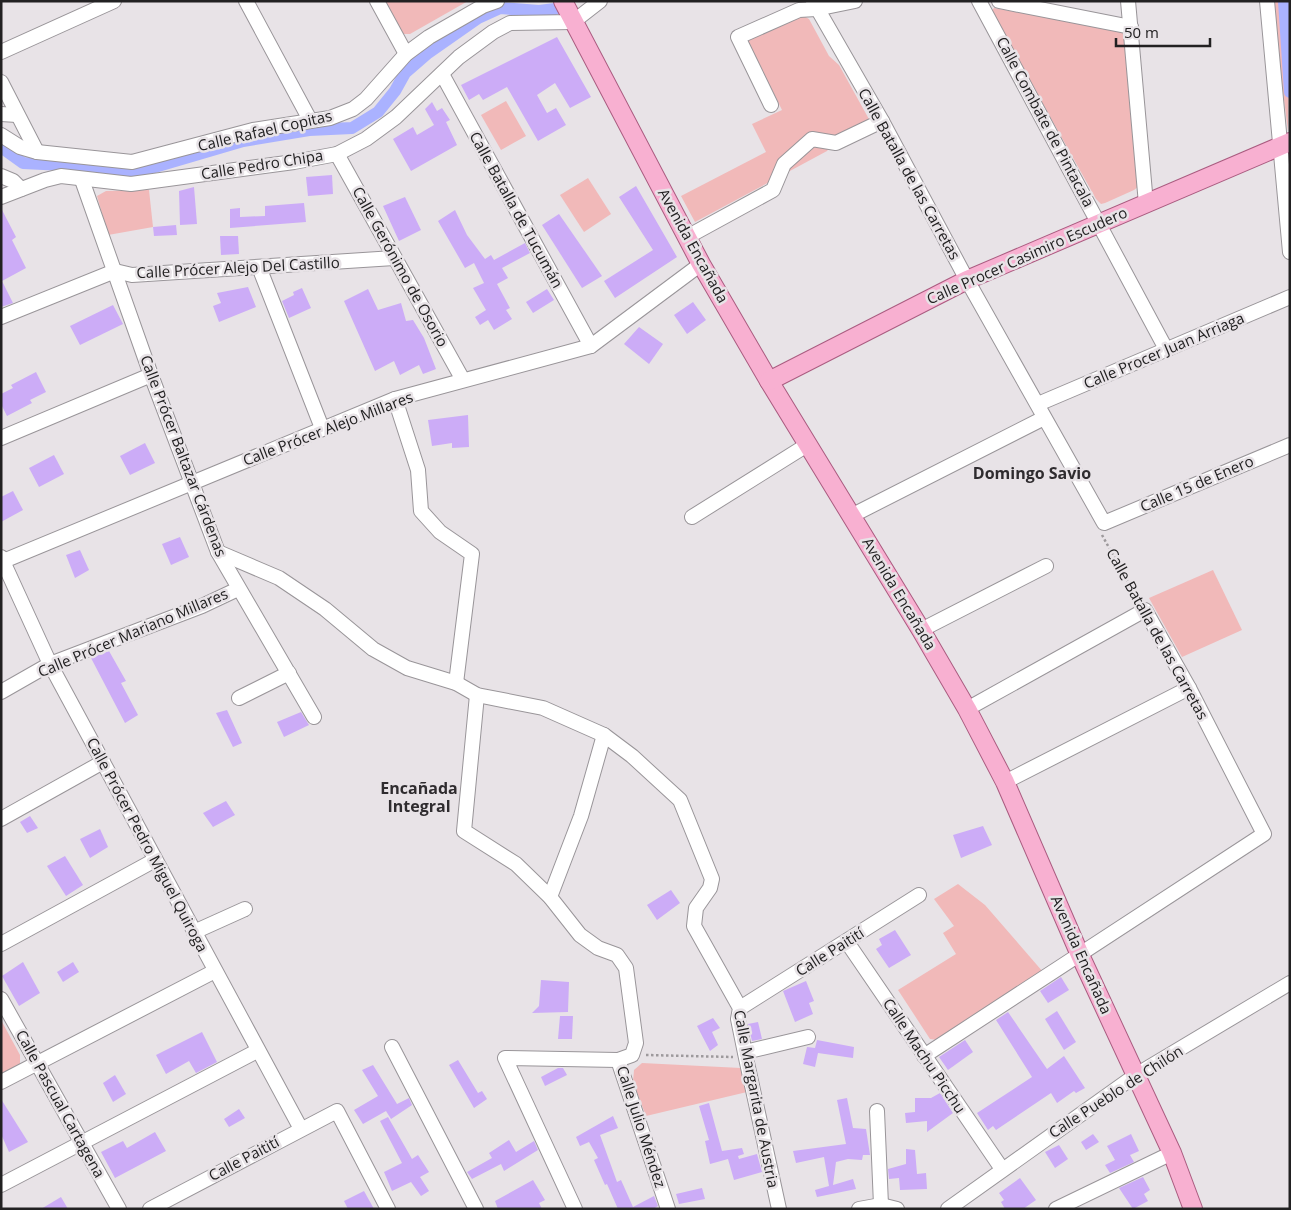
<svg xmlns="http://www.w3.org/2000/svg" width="1291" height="1210" viewBox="0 0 1291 1210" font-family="'Open Sans',sans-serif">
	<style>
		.green { fill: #f1b9b9 }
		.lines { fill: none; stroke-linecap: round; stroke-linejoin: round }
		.canal { stroke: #aab2ff; stroke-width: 12 }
		.building { fill: #ccacf7 }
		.minor-casing { stroke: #999599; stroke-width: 16 }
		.major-casing { stroke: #aa5c80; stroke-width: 20 }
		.path { stroke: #9d999c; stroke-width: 2.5; stroke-dasharray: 2.5 2.5; stroke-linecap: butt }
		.minor { stroke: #fff; stroke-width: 14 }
		.major { stroke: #f8b0d1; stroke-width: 18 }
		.labels { text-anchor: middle; stroke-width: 5; stroke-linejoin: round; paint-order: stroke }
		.street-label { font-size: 15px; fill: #222122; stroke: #e8e3e7 }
		.neighbourhood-label { font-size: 16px; font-weight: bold; fill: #2f2c2f; stroke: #e8e3e7 }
	</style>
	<rect width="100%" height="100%" fill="#e8e3e7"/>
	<g class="green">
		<path d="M384,1H468L410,34H401Z"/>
		<path d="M1272,1H1290L1288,131L1272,7Z"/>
		<path d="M994,8L1120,31L1126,36L1138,187L1134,190L1105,203L1101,204L1096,199L995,18L992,11Z"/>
		<path d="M800,14L809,19L829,56L839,65L870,121L836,139L827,151L695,222L681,196L766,152L752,124L782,110L747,40Z"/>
		<path d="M506,101L526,136L501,150L481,115Z"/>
		<path d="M588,178L611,214L584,232L560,195Z"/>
		<path d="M149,190L153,227L108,235L97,196L106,191Z"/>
		<path d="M1213,570L1242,630L1182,657L1149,598Z"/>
		<path d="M958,884L985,905L1043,972L938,1040L930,1039L898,990L956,954L943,933L954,926L934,899Z"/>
		<path d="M1,1020L20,1055V1065L1,1075Z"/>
		<path d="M642,1063L741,1068L747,1092L646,1116L633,1082L634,1070Z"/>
	</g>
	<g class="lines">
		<g class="canal">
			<path d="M1284,1L1290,92"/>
			<path d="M1,147L23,163L84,166L125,173L141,171L243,141L309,130L352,128L378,112L395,91L405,73L428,53L478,18L500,8L539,11L555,9L569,1"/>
		</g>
	</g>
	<g class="building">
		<path d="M557,37L591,97L570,108L555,83L537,95L547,113L556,108L566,125L538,141L507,87L483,100L479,94L469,100L461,85Z"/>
		<path d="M432,102L437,111L442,108L450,120L446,122L457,145L411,171L393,139L413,127L417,135L434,125L425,109Z"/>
		<path d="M332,175L333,194L308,196L306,177Z"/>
		<path d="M636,186L677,257L615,298L604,281L653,250L619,197Z"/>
		<path d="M194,187L197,224L180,225L179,191Z"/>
		<path d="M405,197L421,230L399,241L383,206Z"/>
		<path d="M304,203L306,222L230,228V209L240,208V217L265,216V206Z"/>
		<path d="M1,208L16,237L12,240L26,268L2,281L13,303L1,307Z"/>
		<path d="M455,210L467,235L485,259L491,255L494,260L525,243L530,253L502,268L508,278L497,284L510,308L506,310L512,319L494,330L488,320L480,325L475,317L486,310L473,288L484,283L474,263L465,268L438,221Z"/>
		<path d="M559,214L602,276L582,288L542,225Z"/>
		<path d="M176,225L177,235L154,236L153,227Z"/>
		<path d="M220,236H238L239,254L221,255Z"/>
		<path d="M248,287L256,307L219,322L213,306L221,303L217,293Z"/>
		<path d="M302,288L311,308L289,318L282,301L294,295L293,292Z"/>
		<path d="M368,289L378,310L401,303L406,321L413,320L424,338L436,369L423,374L419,365L400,375L394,361L375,371L344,301Z"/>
		<path d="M547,289L554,300L533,313L526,302Z"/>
		<path d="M693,302L706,320L687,334L674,315Z"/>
		<path d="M113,305L123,324L80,345L70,326Z"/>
		<path d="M639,327L663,344L649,364L624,344Z"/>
		<path d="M36,372L46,392L30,400L32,403L7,416L1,404V394L13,388L11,385Z"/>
		<path d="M468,415L469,447L452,448V443L432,446L428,420Z"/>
		<path d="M145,443L155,463L130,475L120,456Z"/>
		<path d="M54,455L64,474L39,487L29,468Z"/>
		<path d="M13,491L23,510L1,522V497Z"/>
		<path d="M180,537L189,557L171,565L162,544Z"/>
		<path d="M80,550L89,570L75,578L66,555Z"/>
		<path d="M109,651L126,681L121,683L138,715L125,723L91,658Z"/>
		<path d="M227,710L242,743L233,747L216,713Z"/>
		<path d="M301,712L309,725L284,737L277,722Z"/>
		<path d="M226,801L235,815L213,827L203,813Z"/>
		<path d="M30,816L38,828L27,833L20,822Z"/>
		<path d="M983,826L992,845L961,858L953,835Z"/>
		<path d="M100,829L108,847L90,858L80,839Z"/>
		<path d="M65,856L83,885L66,896L47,866Z"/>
		<path d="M671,890L680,903L657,920L647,905Z"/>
		<path d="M895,930L911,955L889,968L876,949L882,945L879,939Z"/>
		<path d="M23,962L40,993L19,1006L2,976Z"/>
		<path d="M73,962L79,972L63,982L57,972Z"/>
		<path d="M1061,977L1069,990L1048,1003L1040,991Z"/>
		<path d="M541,980L569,982L568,1012L532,1013L539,1006Z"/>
		<path d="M806,981L814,1001L809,1003L813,1014L795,1022L783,991Z"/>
		<path d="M1057,1011L1076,1042L1064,1050L1045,1019Z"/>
		<path d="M1008,1012L1047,1069L1064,1056L1085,1088L1076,1093L1074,1091L1057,1103L1051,1093L996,1130L993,1126L988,1130L977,1113L1032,1077L996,1020Z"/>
		<path d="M560,1016H573L572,1039H558Z"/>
		<path d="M713,1018L720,1028L712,1032L718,1045L710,1051L697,1026Z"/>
		<path d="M758,1022L762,1039L752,1041L748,1024Z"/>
		<path d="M202,1032L217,1062L196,1073L189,1061L166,1074L156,1055Z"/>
		<path d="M817,1040L854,1047L853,1058L818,1053L815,1067L803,1064L807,1047L815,1048Z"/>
		<path d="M965,1040L973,1052L948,1070L939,1057Z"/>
		<path d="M458,1060L478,1093L482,1091L487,1099L474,1108L449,1065Z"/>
		<path d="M373,1065L397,1104L409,1098L412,1105L391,1119L386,1111L363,1124L354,1110L378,1096L362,1070Z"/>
		<path d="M558,1068H563L567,1075L545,1086L541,1077Z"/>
		<path d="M115,1075L126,1094L113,1102L103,1083Z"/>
		<path d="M940,1093L953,1113L927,1132V1121L906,1123L905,1113L915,1112V1098H931Z"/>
		<path d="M847,1098L853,1128L866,1129L870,1155H863L862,1160L848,1159L836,1162L833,1185L853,1179L856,1189L817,1197L815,1190L829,1186L824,1157L796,1163L793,1151L846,1144L837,1100Z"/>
		<path d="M1,1099L28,1142L9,1152L1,1134Z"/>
		<path d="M709,1103L722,1151L742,1148L744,1154L738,1156L739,1159L757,1154L762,1172L734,1180L728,1159L710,1164L705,1141L709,1140L699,1106Z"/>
		<path d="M239,1109L245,1118L229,1127L224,1119Z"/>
		<path d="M613,1116L618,1128L600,1135L617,1182L621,1180L633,1207L654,1196L658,1206L653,1209H618L607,1184L605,1185L594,1160L598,1158L589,1142L580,1146L576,1137Z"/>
		<path d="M388,1117L412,1159L418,1155L429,1172L420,1177L429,1191L421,1196L411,1182L392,1191L384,1172L402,1163L380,1121Z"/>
		<path d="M155,1132L166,1151L115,1178L101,1152L123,1141L127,1148Z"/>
		<path d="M1093,1134L1099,1142L1086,1150L1081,1142Z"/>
		<path d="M1131,1134L1139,1151L1130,1155L1134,1162L1110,1173L1105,1165L1115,1160L1107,1146Z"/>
		<path d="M509,1140L516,1152L534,1141L538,1150L504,1171L501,1164L472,1179L467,1172L492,1158L489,1153Z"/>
		<path d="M1059,1145L1068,1159L1055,1168L1045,1152Z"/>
		<path d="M906,1149L915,1150L917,1174L926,1173L927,1189L900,1190L899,1178L889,1179L888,1169L906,1164Z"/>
		<path d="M1143,1177L1150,1190L1144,1194L1148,1201L1133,1209L1119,1188Z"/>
		<path d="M1020,1178L1036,1200L1023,1209H1005L1001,1202L1004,1200L999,1193Z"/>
		<path d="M533,1180L545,1200L539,1203L542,1209H498L495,1201Z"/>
		<path d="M702,1188L705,1199L679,1204L676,1194Z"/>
		<path d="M364,1191L374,1209H348L344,1201Z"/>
		<path d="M61,1197L68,1209H41Z"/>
	</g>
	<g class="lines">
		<defs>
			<g id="minor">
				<path d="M246,1L310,120"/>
				<path d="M377,1L406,54"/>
				<path d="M813,1L882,121L967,280L1104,523L1290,445"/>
				<path d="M979,1L1166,349"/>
				<path d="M999,1L1131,27"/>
				<path d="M1128,1L1146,204"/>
				<path d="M1267,1L1290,252"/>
				<path d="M1,52L114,1"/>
				<path d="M442,74L591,346"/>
				<path d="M1,82L37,152"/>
				<path d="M771,105L738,37L799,10L816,9L855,1"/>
				<path d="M1,114L17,115"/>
				<path d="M1,135L20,147L37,152L132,162L253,130L330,118L353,109L366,99L406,54L429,37L483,6L497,1"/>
				<path d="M337,154L463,380"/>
				<path d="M1,176L13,181L21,189"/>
				<path d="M82,180L151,375L218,552L314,717"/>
				<path d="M1,197L45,180L61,176L131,184L294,162L337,154L366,139L396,117L459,57L493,32L510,23L573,22L600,1"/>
				<path d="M687,237L773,190L784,164L812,139L836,143L882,121"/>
				<path d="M259,267L322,428"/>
				<path d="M1,317L115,271L132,275L394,258"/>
				<path d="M395,399L418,470L421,511L440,532L472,554L456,683"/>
				<path d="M1038,404L1290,297"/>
				<path d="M1,438L151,375"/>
				<path d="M851,516L1044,418"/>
				<path d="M692,517L807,445"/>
				<path d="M218,552L279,578L325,609L373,649L407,668L456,683L477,695L543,708L604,735L632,756L680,800L712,879L710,888L696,908L694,926L740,1008L738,1019L746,1058L779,1209"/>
				<path d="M1,557L50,664L301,1129"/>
				<path d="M1,562L395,399L591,346L701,264"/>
				<path d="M921,630L1046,566"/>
				<path d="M1,692L50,664L202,606L238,589"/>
				<path d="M477,695L464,831L516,864L550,897L580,935L598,948L617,955L626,968L636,1043L632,1055L618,1060L668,1209"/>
				<path d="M239,698L289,673"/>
				<path d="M1005,782L1189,688"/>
				<path d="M1,819L103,762"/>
				<path d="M550,897L581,816L604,735"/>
				<path d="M194,932L245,909"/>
				<path d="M847,942L1002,1169"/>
				<path d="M1,944L155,860"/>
				<path d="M1,999L119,1209"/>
				<path d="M740,1008L919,895"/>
				<path d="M392,1047L476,1209"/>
				<path d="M745,1052L808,1037"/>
				<path d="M924,1056L1264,834L1189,688L1145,610L967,709"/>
				<path d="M1,1082L215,971"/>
				<path d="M877,1111L881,1205"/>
				<path d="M1,1185L257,1051"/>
				<path d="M150,1209L337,1111L388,1209"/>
				<path d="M575,1209L505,1058L618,1060"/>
				<path d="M859,1209L881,1205L897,1209"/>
				<path d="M948,1209L1136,1075L1290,983"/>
				<path d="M1056,1209L1172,1153"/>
			</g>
			<g id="major">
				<path d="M563,1L701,264L769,381L921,630L967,709L1005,782L1080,955L1172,1153L1193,1209"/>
				<path d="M769,381L967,280L1290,142"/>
			</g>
		</defs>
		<use href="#minor" class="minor-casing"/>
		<use href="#major" class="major-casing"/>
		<g class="path">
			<path d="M1102,535L1138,600"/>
			<path d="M646,1055L733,1057"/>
		</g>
		<use href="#minor" class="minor"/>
		<use href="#major" class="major"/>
	</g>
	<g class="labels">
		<g class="street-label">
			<text transform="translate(1045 122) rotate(62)" y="5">Calle Combate de Pintacala</text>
			<text transform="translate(265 131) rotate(-13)" y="5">Calle Rafael Copitas</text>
			<text transform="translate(262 165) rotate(-9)" y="5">Calle Pedro Chipa</text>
			<text transform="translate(909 174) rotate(61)" y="5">Calle Batalla de las Carretas</text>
			<text transform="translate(516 210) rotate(61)" y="5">Calle Batalla de Tucumán</text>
			<text transform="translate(693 246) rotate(61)" y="5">Avenida Encañada</text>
			<text transform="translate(1027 256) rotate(-24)" y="5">Calle Procer Casimiro Escudero</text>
			<text transform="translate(400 267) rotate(61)" y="5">Calle Gerónimo de Osorio</text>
			<text transform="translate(238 268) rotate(-3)" y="5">Calle Prócer Alejo Del Castillo</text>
			<text transform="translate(1164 351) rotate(-23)" y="5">Calle Procer Juan Arriaga</text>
			<text transform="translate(328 429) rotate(-21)" y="5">Calle Prócer Alejo Millares</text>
			<text transform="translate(183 456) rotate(69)" y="5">Calle Prócer Baltazar Cárdenas</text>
			<text transform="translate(1197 484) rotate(-23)" y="5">Calle 15 de Enero</text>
			<text transform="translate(899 594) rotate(59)" y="5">Avenida Encañada</text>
			<text transform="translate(133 633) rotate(-23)" y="5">Calle Prócer Mariano Millares</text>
			<text transform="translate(1157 634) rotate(61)" y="5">Calle Batalla de las Carretas</text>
			<text transform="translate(147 845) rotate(62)" y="5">Calle Prócer Pedro Miguel Quiroga</text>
			<text transform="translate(830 952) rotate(-32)" y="5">Calle Paitití</text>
			<text transform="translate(1081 955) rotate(66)" y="5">Avenida Encañada</text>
			<text transform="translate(924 1056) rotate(56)" y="5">Calle Machu Picchu</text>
			<text transform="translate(1116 1092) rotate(-33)" y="5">Calle Pueblo de Chilón</text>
			<text transform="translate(756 1099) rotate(79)" y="5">Calle Margarita de Austria</text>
			<text transform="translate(60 1104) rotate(61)" y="5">Calle Pascual Cartagena</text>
			<text transform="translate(641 1127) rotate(72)" y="5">Calle Julio Méndez</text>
			<text transform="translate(244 1159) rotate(-28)" y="5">Calle Paitití</text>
		</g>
		<g class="neighbourhood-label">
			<text x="1032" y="479">Domingo Savio</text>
			<text x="419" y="794">Encañada<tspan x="419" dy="18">Integral</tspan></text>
		</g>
	</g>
	<rect width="1291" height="1210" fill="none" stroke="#222122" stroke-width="5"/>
	<path d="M1116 38v8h94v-8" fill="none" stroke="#222122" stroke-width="2.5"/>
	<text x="1124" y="38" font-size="15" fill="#222122" stroke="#e8e3e7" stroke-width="4" paint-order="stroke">50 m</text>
</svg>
